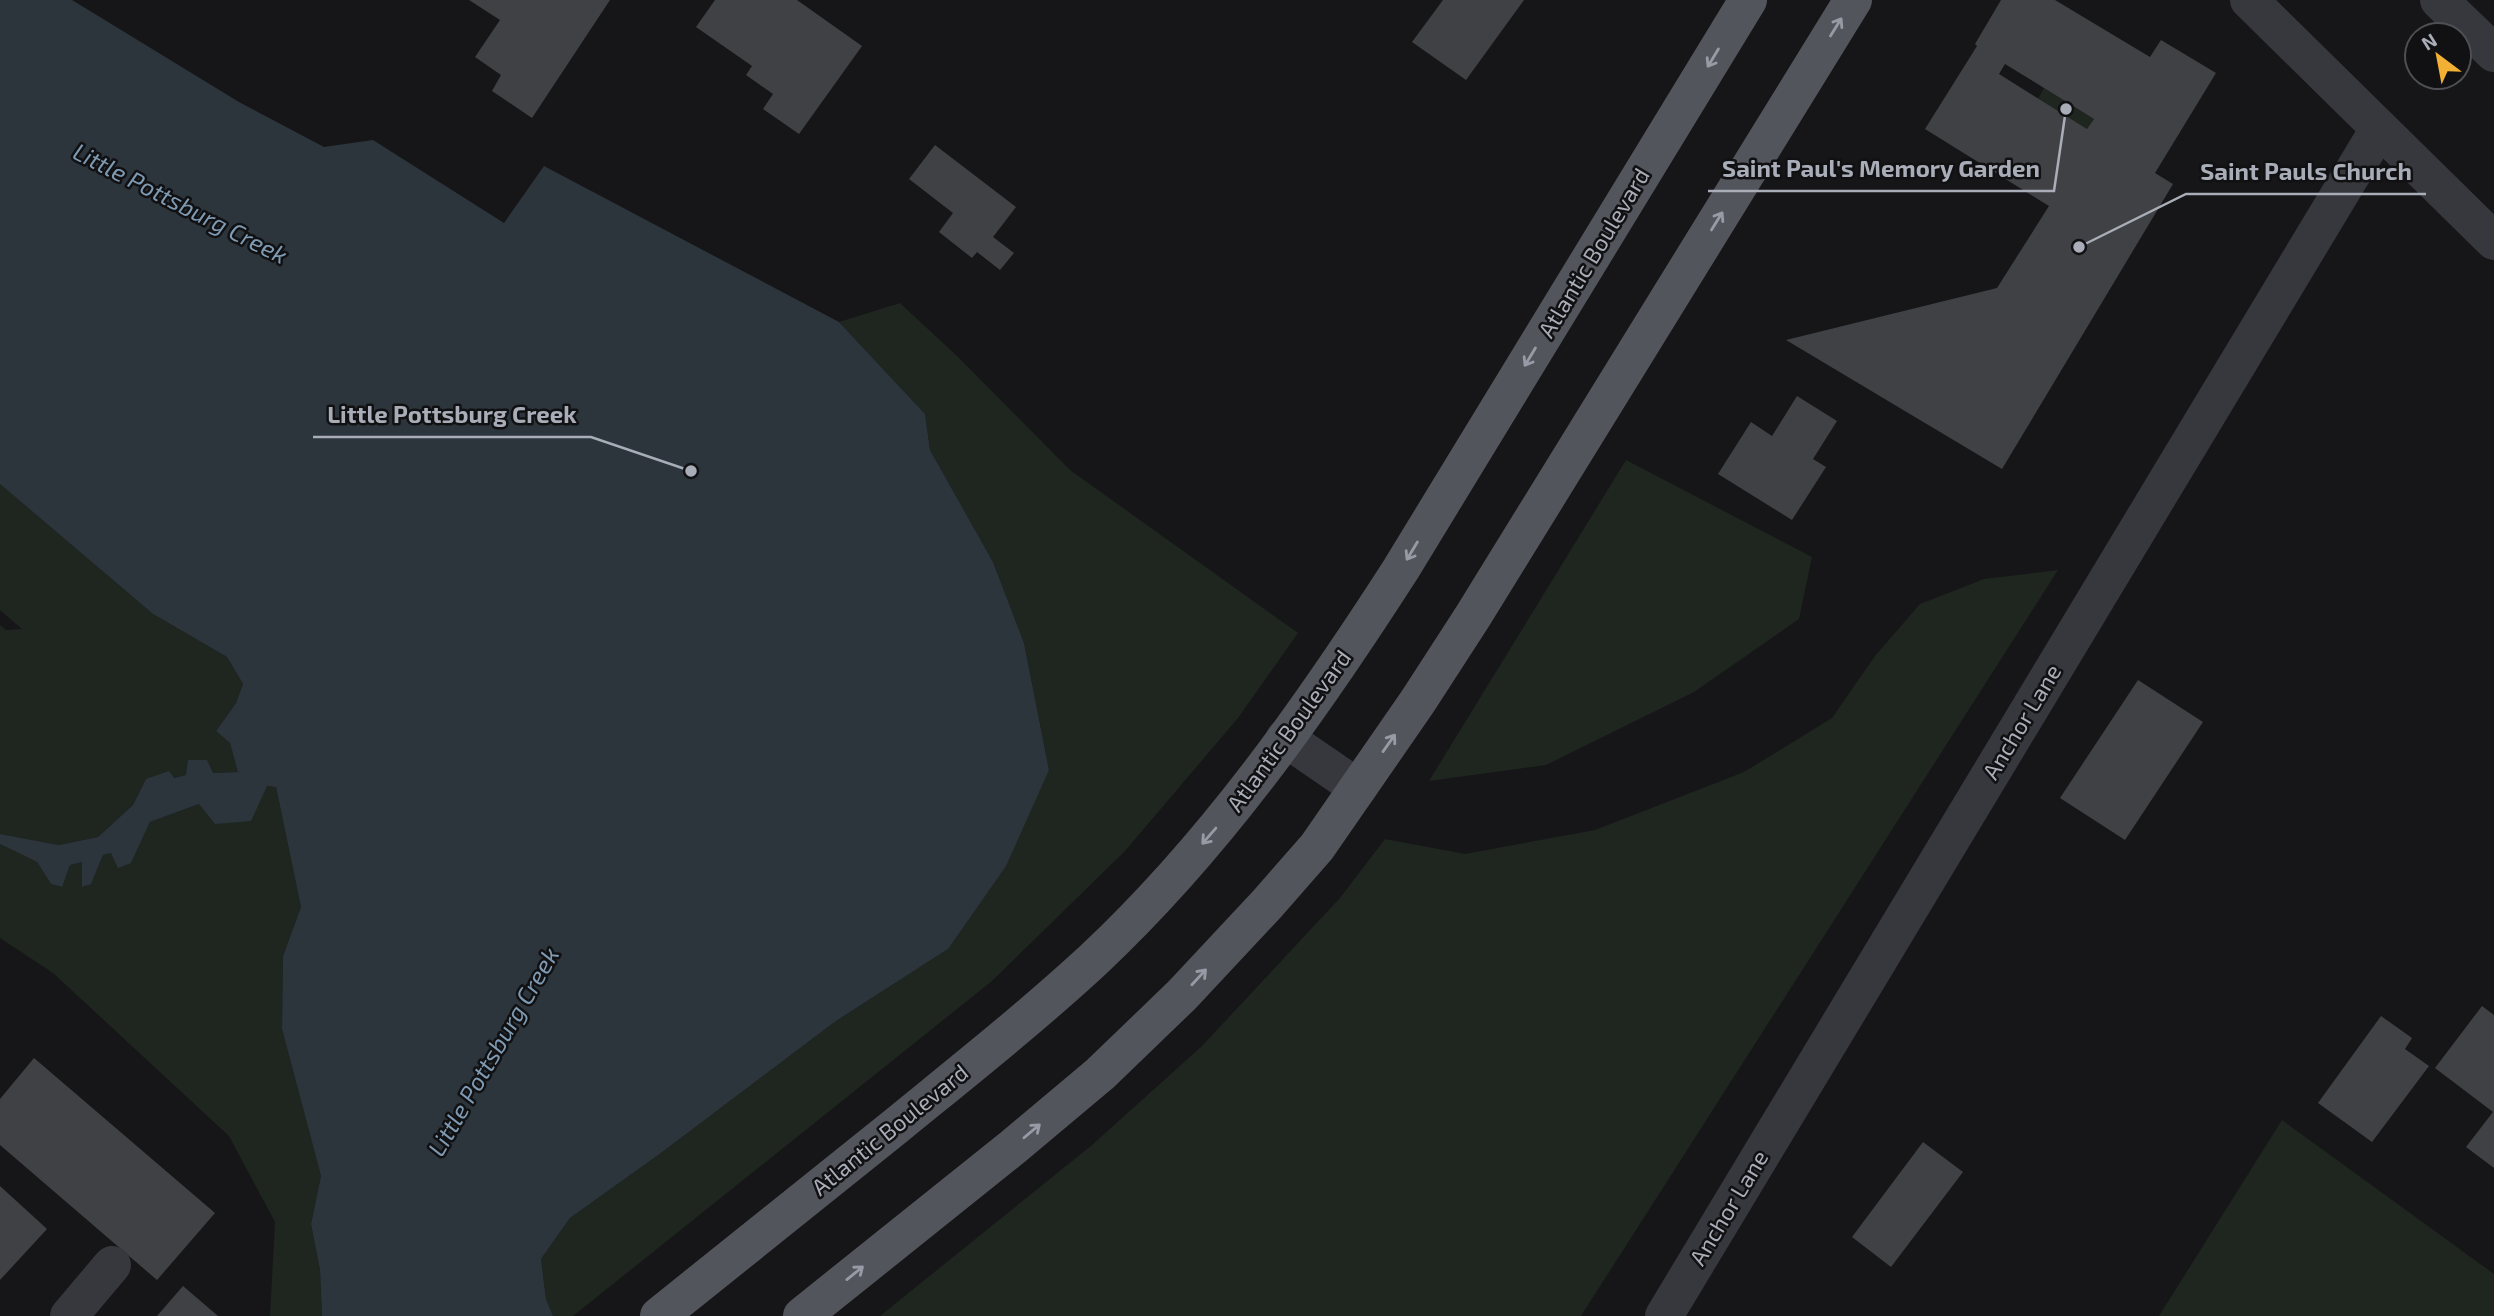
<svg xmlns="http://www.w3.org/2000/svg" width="2494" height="1316" viewBox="0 0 2494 1316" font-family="'Exo 2',sans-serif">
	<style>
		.green { fill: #1e261f }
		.water { fill: #2c353c }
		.building { fill: #404145; fill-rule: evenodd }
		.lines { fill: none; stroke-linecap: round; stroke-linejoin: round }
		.street { stroke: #37383d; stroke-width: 38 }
		.primary { stroke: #53555c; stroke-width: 38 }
		.oneway { stroke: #979ba6 }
		.labels { text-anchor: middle; stroke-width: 5; stroke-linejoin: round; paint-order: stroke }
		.street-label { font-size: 23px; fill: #a8adb8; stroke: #111113 }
		.water-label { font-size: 24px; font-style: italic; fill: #7f9bb3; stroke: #111113 }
		.leader { fill: none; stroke: #a8adb8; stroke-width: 2.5 }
		.callout-dot { fill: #a8adb8; stroke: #111113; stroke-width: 2.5 }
		.callout-label { font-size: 24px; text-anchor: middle; font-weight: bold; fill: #a8adb8; stroke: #111113; stroke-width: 5; stroke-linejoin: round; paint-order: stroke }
	</style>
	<rect width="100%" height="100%" fill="#161618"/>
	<g class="green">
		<path d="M2044,88L2094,119L2087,129L2038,99Z"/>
		<path d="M900,303L958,357L1070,470L1298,633L1238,718L1125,851L992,981L573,1316H553L546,1299L541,1259L570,1218L661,1153L836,1021L948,949L1049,770L1024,643L993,562L930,450L925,414L839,322Z"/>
		<path d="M1626,460L1812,557L1799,619L1694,692L1546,765L1429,781Z"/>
		<path d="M0,484L153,614L227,657L243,684L236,703L216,731L230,743L239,772L212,773L188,761L187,775L173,778L146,779L133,805L98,837L59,845L0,834V625L6,630L22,629L0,610Z"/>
		<path d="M2058,570L1581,1316H880L1092,1145L1202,1046L1340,898L1385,839L1465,854L1595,830L1744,772L1832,718L1875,656L1920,604L1984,579Z"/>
		<path d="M267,786L276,787L301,907L283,956L282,1029L321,1176L311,1224L320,1270L322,1316H270L275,1222L229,1136L53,973L0,938V844L37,862L51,884L61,887L70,865L82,862L83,887L91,883L103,855L111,853L131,863L150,822L199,804Z"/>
		<path d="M2282,1120L2494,1274V1316H2159Z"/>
	</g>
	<path class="water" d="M0,0H72L239,102L324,147L373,140L504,223L544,166L839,322L925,414L930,450L993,562L1024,643L1049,770L1006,866L948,949L836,1021L661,1153L570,1218L541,1259L546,1299L553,1316H322L320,1270L311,1224L321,1176L282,1029L283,956L301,907L276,787L267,786L251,821L215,824L199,804L150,822L131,863L118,868L111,853L103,855L91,884L82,887V862L70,865L62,887L51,884L37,862L0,844V834L59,845L98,837L133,805L146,779L169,771L174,778L186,775L188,760H207L213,773L238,772L230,743L216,731L236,703L243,684L227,657L153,614L0,484Z"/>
	<g class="building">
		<path d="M469,0H610L532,118L492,91L501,75L475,57L500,20Z"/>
		<path d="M715,0H797L862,46L799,134L763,109L773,94L746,75L752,66L696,27Z"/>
		<path d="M1443,0H1524L1466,80L1412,42Z"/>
		<path d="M2001,0H2055L2150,57L2161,40L2216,73L2155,173L2173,184L2002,469L1786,340L1997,288L2049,206L1925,129L1977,46L1975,44ZM2005,64L2044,88L2094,119L2087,129L1999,74Z"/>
		<path d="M935,145L1016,207L993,237L1014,253L1000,270L977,252L972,258L939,232L953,213L909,179Z"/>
		<path d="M1797,396L1837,421L1813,459L1826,467L1792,520L1718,474L1751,422L1772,436Z"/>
		<path d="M2138,680L2203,722L2125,840L2060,798Z"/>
		<path d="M2482,1006L2494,1015V1168L2466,1147L2493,1112L2435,1068Z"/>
		<path d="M2381,1016L2412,1038L2405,1049L2429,1066L2372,1142L2318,1103Z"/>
		<path d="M34,1058L215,1213L157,1280L0,1145V1099Z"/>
		<path d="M1923,1142L1963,1172L1891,1267L1852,1237Z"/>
		<path d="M0,1186L47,1229L0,1280Z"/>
		<path d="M183,1286L218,1316H157Z"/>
	</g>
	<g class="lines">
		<g class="street">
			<path d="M2249,0L2494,241"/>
			<path d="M2439,0L2494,53"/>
			<path d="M1285,738L1358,788"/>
			<path d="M69,1316L112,1265"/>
			<path d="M1664,1316L2379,129"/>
		</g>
		<g class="primary">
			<path d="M659,1316C738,1253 817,1189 896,1126C962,1072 1029,1019 1092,961C1214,847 1311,709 1401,569L1748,0"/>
			<path d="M802,1316L1013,1147L1100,1074L1182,995L1268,903L1317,847L1418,701L1473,616L1853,0"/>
		</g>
	</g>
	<defs><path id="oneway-shaft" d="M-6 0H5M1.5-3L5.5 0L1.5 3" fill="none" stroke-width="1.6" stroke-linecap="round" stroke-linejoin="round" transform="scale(1.75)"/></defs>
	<g class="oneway">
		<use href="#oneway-shaft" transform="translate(1836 27) rotate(-58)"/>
		<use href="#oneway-shaft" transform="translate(1713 58) rotate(121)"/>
		<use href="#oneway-shaft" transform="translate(1717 221) rotate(-58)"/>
		<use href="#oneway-shaft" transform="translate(1530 357) rotate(121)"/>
		<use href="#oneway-shaft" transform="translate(1412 551) rotate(121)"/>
		<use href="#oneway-shaft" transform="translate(1389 743) rotate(-55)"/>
		<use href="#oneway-shaft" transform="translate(1209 836) rotate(131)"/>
		<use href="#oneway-shaft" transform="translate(1199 977) rotate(-47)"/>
		<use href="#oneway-shaft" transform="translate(1032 1131) rotate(-40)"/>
		<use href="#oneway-shaft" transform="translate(855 1273) rotate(-39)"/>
	</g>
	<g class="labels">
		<g class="street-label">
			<text transform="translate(1594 253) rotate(-59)" y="8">Atlantic Boulevard</text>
			<text transform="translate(2022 722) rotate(-59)" y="8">Anchor Lane</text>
			<text transform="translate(1289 731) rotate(-54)" y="8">Atlantic Boulevard</text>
			<text transform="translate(890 1130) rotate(-39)" y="8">Atlantic Boulevard</text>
			<text transform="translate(1729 1208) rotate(-59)" y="8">Anchor Lane</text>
		</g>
		<g class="water-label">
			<text transform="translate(180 204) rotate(27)" y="8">Little Pottsburg Creek</text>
			<text transform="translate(494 1052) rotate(-60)" y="8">Little Pottsburg Creek</text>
		</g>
	</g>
	<path class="leader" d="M2066 109L2054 191H1708M2079 247L2186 194H2426M691 471L591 437H313"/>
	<g class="callout-dot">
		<circle cx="2066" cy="109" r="7"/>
		<circle cx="2079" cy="247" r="7"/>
		<circle cx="691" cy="471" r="7"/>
	</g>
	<g class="callout-label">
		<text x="1881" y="177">Saint Paul's Memory Garden</text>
		<text x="2306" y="180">Saint Pauls Church</text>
		<text x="452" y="423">Little Pottsburg Creek</text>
	</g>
	<g transform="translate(2438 56) rotate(328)"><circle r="33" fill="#111113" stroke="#4d4f55" stroke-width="2"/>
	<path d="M0-5L12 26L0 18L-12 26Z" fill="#f2b134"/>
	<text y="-10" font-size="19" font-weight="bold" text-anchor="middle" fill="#a8adb8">N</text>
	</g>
</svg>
